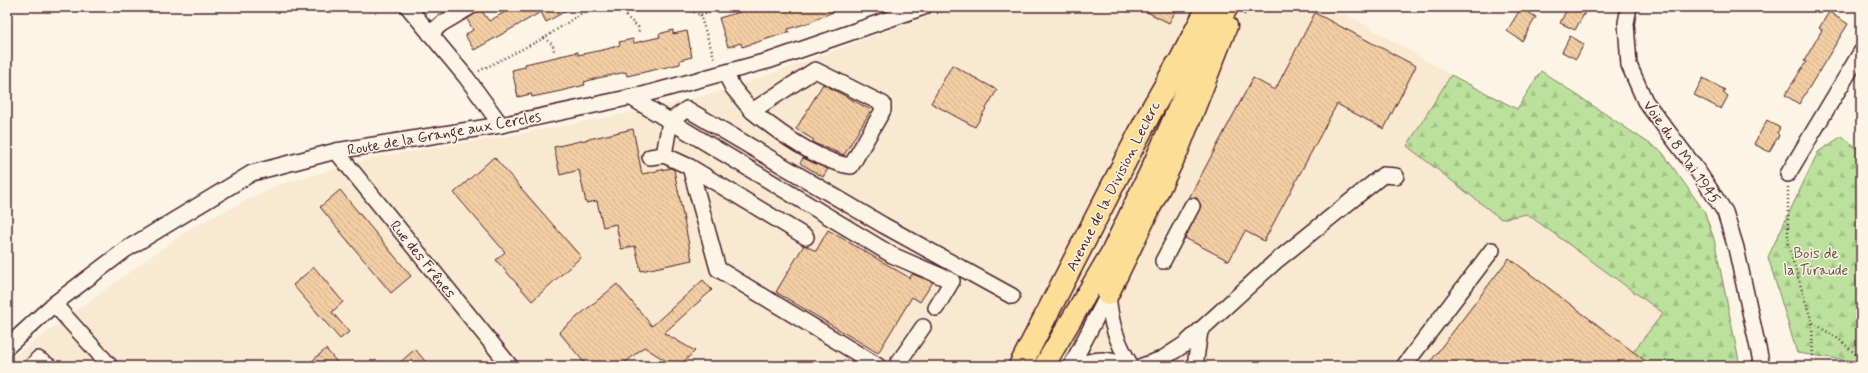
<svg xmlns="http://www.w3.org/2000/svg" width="1868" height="373" viewBox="0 0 1868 373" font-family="Mynerve,sans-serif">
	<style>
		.built { fill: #f9e9d1 }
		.forest { fill: url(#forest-firs); stroke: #828064 }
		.building { fill: url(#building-back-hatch); stroke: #4a1f2b }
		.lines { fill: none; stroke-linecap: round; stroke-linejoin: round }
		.minor-casing { stroke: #4a1f2b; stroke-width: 18 }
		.major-casing { stroke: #4a1f2b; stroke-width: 23 }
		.highway-casing { stroke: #4a1f2b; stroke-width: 25 }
		.path { stroke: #4a1f2b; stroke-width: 2.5; stroke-dasharray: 1 3; stroke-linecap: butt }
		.minor { stroke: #fcf5e5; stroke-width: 15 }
		.major { stroke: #fdde96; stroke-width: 20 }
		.highway { stroke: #fdde96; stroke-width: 22 }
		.labels { text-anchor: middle; stroke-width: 3; stroke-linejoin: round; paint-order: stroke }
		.street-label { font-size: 15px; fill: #4a1f2b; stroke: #fcf5e5 }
		.park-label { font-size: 15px; fill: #665047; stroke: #fcf5e5 }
	</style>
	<defs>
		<pattern id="forest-firs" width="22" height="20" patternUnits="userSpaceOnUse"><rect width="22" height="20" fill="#bbe19c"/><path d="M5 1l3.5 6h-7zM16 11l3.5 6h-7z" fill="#a2c187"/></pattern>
		<pattern id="building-back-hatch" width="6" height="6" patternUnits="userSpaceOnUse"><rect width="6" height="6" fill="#f2cea3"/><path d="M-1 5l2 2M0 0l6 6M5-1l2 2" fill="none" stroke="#d1b08c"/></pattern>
	</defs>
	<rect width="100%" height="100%" fill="#fcf5e5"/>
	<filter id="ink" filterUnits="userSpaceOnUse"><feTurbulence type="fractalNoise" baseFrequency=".025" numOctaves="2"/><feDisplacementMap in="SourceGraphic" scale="8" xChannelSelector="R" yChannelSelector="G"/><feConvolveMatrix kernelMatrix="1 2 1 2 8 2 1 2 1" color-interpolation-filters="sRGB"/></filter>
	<g filter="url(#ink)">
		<path class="built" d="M951,7H1334L1451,75L1408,146L1527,214L1663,313L1694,366H7V361L189,229L278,185L376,157L497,138L650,109L733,88Z"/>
		<g class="forest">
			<path d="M1541,71L1662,152L1704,211L1714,239L1740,366H1652L1633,352L1663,313L1527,214L1501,219L1407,146L1451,75L1517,109Z"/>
			<path d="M1842,136L1861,151V362L1797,353L1768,257L1818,152Z"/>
		</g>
		<g class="building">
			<path d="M479,7L489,21L514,7H573L546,22L541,12L474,50L465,35L473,30L467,19L478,12Z"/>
			<path d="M738,7H844L808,23L788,29L789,32L742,47L741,43L728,47L719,18L740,12Z"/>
			<path d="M1137,7H1178L1169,23Z"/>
			<path d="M1568,7H1588L1575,30L1560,23Z"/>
			<path d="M1521,8L1536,17L1522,41L1507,31Z"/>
			<path d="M1829,12L1848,24L1799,104L1785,95L1806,62L1804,61L1822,30L1819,28Z"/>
			<path d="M1315,13L1416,66L1384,129L1337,104L1264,241L1245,231L1229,261L1185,238L1201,206L1197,198H1189L1253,78L1275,90Z"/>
			<path d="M673,30V34L687,31L692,57L680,60V64L627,76L626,72L598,78L584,82L585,85L561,91L532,97L531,94L518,97L512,70L525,67V64L578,52V55L607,49L620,45L619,42L633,39L634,43L660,37L659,34Z"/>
			<path d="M1570,36L1584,44L1576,59L1562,52Z"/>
			<path d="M952,65L997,90L975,127L931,103Z"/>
			<path d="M1703,78L1725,90L1723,93L1728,96L1721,109L1694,95Z"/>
			<path d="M823,84L871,110L844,155L816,144L812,142L814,140L796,129Z"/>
			<path d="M1767,120L1780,128L1777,133L1779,135L1769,152L1754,144Z"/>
			<path d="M633,129L642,174L671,168L674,170L692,260L641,271L635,246L621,249L616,224L603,227L597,201L586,203L579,170L560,175L554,147Z"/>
			<path d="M494,157L581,257L532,301L496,260L505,252L454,193Z"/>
			<path d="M803,158L828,169L823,177L800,163Z"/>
			<path d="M340,190L411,276L391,293L320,207Z"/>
			<path d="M828,230L910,278L912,274L933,282L920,302L912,297L878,353L776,292L804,245L816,251Z"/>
			<path d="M1509,258L1652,366H1427Z"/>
			<path d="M314,267L343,302L332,312L349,332L340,339L293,285Z"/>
			<path d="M703,280L712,290L664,333L695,351L679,366H674L644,347L621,366H587L559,332L617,284L652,326Z"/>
			<path d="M326,349L340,366H306Z"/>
			<path d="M415,349L429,366H396Z"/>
		</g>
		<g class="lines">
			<defs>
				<g id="minor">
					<path d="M408,7L466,77L501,125"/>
					<path d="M1629,7L1626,23L1629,65L1645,101L1697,170L1725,212L1736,248L1762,366"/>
					<path d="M430,34L441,24L470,7"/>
					<path d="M725,73L733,88L752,111L815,70L883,104V110L851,166C818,162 778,132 752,111"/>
					<path d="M630,97L892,255L952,281L936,308"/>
					<path d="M336,151L510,366"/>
					<path d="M664,155L670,121L687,109L883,225L1012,296"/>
					<path d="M650,157L664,155L690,167L806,237"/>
					<path d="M690,167L718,269L878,366"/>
					<path d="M1788,174L1861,52"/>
					<path d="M1163,261L1192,206"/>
					<path d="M1108,295C1111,325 1116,340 1131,366"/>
					<path d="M54,304L110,366"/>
					<path d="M7,347L54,304L125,250L252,173L336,151L501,125L646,94L771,60L924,7"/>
					<path d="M32,366L38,359L49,366"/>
					<path d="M896,366L923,327"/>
					<path d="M1071,366L1108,295"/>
					<path d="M1077,366C1095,358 1109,358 1126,366"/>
					<path d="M1142,366L1162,359L1185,344L1275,262L1383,175L1396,176"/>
					<path d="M1195,366L1200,331"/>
					<path d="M1404,366L1492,250"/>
				</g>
				<g id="major">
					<path d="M1177,65L1207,7"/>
					<path d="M1108,295L1178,151L1227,26"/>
					<path d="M1044,366L1112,251L1153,165L1209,38L1228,7"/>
				</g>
				<path id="highway" d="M1020,366L1151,111L1177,65"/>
			</defs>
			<use href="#minor" class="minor-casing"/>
			<use href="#major" class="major-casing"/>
			<use href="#highway" class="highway-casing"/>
			<g class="path">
				<path d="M683,7L700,15L722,7"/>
				<path d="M617,8L638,27L639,33"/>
				<path d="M937,13L956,7"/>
				<path d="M700,15L715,60"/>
				<path d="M1244,15L1248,7"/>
				<path d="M544,38L553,45L554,51"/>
				<path d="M479,71L544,38L585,11L619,7"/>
				<path d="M1788,187V246L1812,322L1840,340L1861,359"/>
				<path d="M1812,323L1813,366"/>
			</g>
			<use href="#minor" class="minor"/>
			<use href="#major" class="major"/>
			<use href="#highway" class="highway"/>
		</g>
	</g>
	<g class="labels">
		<g class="street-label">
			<text transform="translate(444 133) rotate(-10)" y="5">Route de la Grange aux Cercles</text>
			<text transform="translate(1682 152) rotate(55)" y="5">Voie du 8 Mai 1945</text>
			<text transform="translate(1113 186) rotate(-63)" y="5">Avenue de la Division Leclerc</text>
			<text transform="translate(423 259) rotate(51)" y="5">Rue des Frênes</text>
		</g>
		<g class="park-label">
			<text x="1816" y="258">Bois de<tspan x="1816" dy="17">la Turaude</tspan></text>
		</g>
	</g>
	<rect width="1868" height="373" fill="none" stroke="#fcf5e5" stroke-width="24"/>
	<rect x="12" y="12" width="1844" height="349" fill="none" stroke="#4a1f2b" stroke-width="1.5" filter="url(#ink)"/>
</svg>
